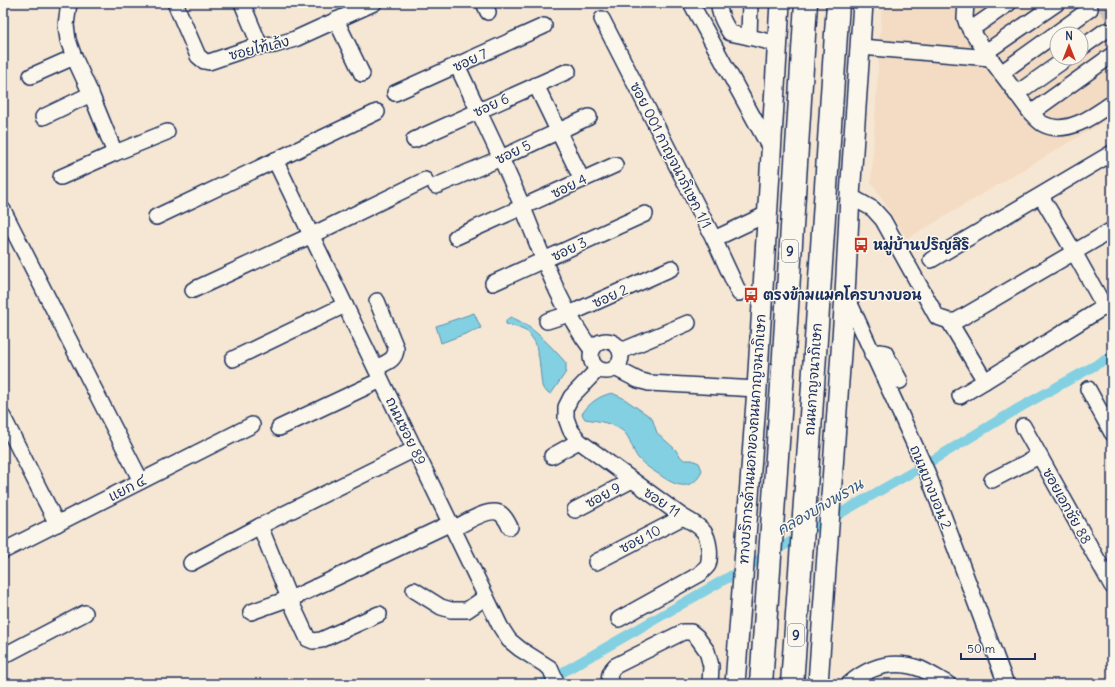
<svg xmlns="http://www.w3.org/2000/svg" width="1115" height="687" viewBox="0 0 1115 687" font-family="Delius,'Playpen Sans Thai',sans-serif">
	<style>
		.built { fill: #f3dcc3; fill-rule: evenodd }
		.water { fill: #83d0e2; stroke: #5990ad }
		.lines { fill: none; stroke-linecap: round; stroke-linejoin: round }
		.canal { stroke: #83d0e2; stroke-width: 10 }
		.minor-tunnel { stroke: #cac2bc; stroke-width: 15; stroke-dasharray: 15 8; stroke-linecap: butt }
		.minor-casing { stroke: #1b2f5e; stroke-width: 18 }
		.major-casing { stroke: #1b2f5e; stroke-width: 22 }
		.highway-casing { stroke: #1b2f5e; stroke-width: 25 }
		.minor { stroke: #fbf7ec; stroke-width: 15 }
		.major { stroke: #fbf7ec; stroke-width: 19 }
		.highway { stroke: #fbf7ec; stroke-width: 22 }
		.labels { text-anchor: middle; stroke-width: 3; stroke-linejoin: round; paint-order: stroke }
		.shield { fill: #fbf7ec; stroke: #5e6b89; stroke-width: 1 }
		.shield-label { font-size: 13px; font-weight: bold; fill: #1b2f5e }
		.street-label { font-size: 14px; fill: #1b2f5e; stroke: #fbf7ec }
		.poi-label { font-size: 14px; font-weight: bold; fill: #1b2f5e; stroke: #fbf7ec; text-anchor: start }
		.water-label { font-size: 15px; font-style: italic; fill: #35577f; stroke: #fbf7ec }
	</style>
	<rect width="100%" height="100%" fill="#f6e7d4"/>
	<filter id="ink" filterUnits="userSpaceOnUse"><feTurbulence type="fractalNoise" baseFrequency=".025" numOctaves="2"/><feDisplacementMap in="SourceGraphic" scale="8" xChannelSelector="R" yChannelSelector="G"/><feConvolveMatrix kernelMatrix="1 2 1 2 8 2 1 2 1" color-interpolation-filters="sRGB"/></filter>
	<g filter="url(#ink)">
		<path class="built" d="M882,3H1112V117L907,239L871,182ZM1057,34H1081V58H1057Z"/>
		<g class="water">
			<path d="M474,313L481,328L441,343L436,326Z"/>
			<path d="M511,317C533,326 551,346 566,363V372L551,394L544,390L542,386L539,358L535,342L528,332L519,328L506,324V320Z"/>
			<path d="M612,393L623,398L652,418L657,433L675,449L679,455L684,460H692L699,463L702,470C701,472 700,476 698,478C687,492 671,483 660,475C652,470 644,465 638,458C632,450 631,438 623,431C612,423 599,421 585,419L582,414C589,403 599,396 612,393Z"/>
		</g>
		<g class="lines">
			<path class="canal" d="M542,684L923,466L1019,408L1112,356"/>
			<path class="minor-tunnel" d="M1103,3L1112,16"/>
			<defs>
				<g id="minor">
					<path d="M69,3L66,25L68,40L74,57L91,94L115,153"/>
					<path d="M175,3L198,56L204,61L209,62L247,49L254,47L275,45L295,39L374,3"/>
					<path d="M242,3L260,46"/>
					<path d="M484,3L488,12"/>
					<path d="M691,3L771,150"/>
					<path d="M719,3C719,15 724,23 730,33L749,37L778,44"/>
					<path d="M966,3L965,18L967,24L990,58L1031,113L1112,55"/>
					<path d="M602,19L714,239L767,214"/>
					<path d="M336,20L362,74"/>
					<path d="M970,30L1009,3"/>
					<path d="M749,37L750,3"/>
					<path d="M861,47L990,58"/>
					<path d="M1081,48L1105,31"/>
					<path d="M986,52L1057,3"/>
					<path d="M457,65C479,113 503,160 523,208C543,257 560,308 592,350"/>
					<path d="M1001,73L1090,9"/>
					<path d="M31,76L74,57"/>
					<path d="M536,85L582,180"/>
					<path d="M395,93L544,26"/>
					<path d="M1016,94L1067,58"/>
					<path d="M1031,113C1035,117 1038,121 1043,124C1066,136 1094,116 1112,103"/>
					<path d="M43,117L91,94"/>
					<path d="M414,140L568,71"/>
					<path d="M275,160L500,626L509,640L520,649L550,668L557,684"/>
					<path d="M61,177L115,153L167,132"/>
					<path d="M436,186L501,158L589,117"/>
					<path d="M850,196L873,209L883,220L937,317L949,321H956L1112,230"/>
					<path d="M1041,196L1074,252L1104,306"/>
					<path d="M3,210L141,481"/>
					<path d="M156,217L377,112"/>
					<path d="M456,237L615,165"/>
					<path d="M714,239L739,293"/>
					<path d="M931,260L1112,153"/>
					<path d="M493,283L645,214"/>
					<path d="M193,290L312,235L425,180"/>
					<path d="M846,295L927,472L1006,684"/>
					<path d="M547,321L569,314L672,268"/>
					<path d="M949,321L985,381"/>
					<circle cx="606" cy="356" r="15"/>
					<path d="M621,351L688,323"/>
					<path d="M872,355L879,352L885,353L900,381"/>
					<path d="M233,359L345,305"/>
					<path d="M376,368C386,362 396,361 396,348L377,301"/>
					<path d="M615,368L638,380L649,383L757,389"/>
					<path d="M598,369L571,397L566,407V418L570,429L579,441L683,517C690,521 699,525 704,532C709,539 711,556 708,565C706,568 702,571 700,574L619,619"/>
					<path d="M1088,389L1112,433"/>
					<path d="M960,396L985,381L1112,302"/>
					<path d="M3,417L57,524"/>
					<path d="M1023,426L1112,586"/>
					<path d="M279,428L381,380"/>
					<path d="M552,456L579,441"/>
					<path d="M992,480L1039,456"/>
					<path d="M575,510L632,480"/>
					<path d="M260,526L289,598L308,639L313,641L321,640L379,614"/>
					<path d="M453,529C463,524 491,506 501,514C505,517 508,523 510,527"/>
					<path d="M3,551L252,425"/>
					<path d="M596,562L683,517"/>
					<path d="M191,563L260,526L415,449"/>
					<path d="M414,590L441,607L451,610H467L486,597"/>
					<path d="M251,612L299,595L451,523"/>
					<path d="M3,656L85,613"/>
					<path d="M611,684C608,677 609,672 615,666L683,632H691L697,637L707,651L711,666L710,684"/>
					<path d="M849,684C870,666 894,659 921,669C930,673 939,679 948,684"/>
				</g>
				<g id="major">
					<path d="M735,684L757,389L780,3"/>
					<path d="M818,684L845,295L850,196L863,3"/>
				</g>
				<g id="highway">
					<path d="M761,684L783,371L806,3"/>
					<path d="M792,684L810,431L838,3"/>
				</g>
			</defs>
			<use href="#minor" class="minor-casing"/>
			<use href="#major" class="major-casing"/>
			<use href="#highway" class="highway-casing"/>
			<use href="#minor" class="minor"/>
			<use href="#major" class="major"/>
			<use href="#highway" class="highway"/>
		</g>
	</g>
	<defs>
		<symbol id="bus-bare" viewBox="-9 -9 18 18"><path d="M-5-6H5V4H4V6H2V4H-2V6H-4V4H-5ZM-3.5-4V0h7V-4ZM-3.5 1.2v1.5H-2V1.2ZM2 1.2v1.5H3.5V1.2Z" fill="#c8321e" stroke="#fbf7ec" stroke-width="2.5" paint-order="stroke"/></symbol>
	</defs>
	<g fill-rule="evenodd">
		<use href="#bus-bare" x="850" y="234" width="22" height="22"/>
		<use href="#bus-bare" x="740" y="284" width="22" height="22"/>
	</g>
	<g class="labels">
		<g class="shield">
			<rect x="782" y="240" width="16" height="22" rx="3"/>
			<rect x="788" y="624" width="16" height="22" rx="3"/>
		</g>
		<g class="shield-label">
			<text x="790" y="256">9</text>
			<text x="796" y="640">9</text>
		</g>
		<g class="street-label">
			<text transform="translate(259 48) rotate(-14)" y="5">ซอยไท้เล้ง</text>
			<text transform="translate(470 60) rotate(-24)" y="5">ซอย 7</text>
			<text transform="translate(491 105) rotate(-24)" y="5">ซอย 6</text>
			<text transform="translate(513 152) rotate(-25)" y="5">ซอย 5</text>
			<text transform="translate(671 155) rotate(63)" y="5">ซอย 001 กาญจนาภิเษก 1/1</text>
			<text transform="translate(569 186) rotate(-25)" y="5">ซอย 4</text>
			<text transform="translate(569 249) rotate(-25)" y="5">ซอย 3</text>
			<text transform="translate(610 296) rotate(-24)" y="5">ซอย 2</text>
			<text transform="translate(813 379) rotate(-86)" y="5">ถนนกาญจนาภิเษก</text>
			<text transform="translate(406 431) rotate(64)" y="5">ถนนซอย 89</text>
			<text transform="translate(752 439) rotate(-86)" y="5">ทางบริการด้านนอกของถนนกาญจนาภิเษก</text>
			<text transform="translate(931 487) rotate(68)" y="5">ถนนบางบอน 2</text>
			<text transform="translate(127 488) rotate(-27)" y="5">แยก ๔</text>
			<text transform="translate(603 495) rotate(-28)" y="5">ซอย 9</text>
			<text transform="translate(662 502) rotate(35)" y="5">ซอย 11</text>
			<text transform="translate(1067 506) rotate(61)" y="5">ซอยเอกชัย 88</text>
			<text transform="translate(640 539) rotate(-27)" y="5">ซอย 10</text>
		</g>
		<g class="poi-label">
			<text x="873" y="250">หมู่บ้านปริญสิริ</text>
			<text x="763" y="300">ตรงข้ามแมคโครบางบอน</text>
		</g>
		<g class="water-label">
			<text transform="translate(820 507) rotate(-30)" y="5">คลองบางพราน</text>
		</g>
	</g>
	<rect width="1115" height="687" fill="none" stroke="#fbf7ec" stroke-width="16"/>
	<rect x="8" y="8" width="1099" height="671" fill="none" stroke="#1b2f5e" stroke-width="1.5" filter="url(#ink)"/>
	<g transform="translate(1069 46)"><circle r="19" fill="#fbf7ec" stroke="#a1a7b3"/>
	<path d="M0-3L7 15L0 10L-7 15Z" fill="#c8321e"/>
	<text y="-6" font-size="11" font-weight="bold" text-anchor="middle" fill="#1b2f5e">N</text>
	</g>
	<path d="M961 653v6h74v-6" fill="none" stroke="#1b2f5e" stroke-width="2"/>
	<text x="967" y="653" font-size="12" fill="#1b2f5e" stroke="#fbf7ec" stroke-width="3" paint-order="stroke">50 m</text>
</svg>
